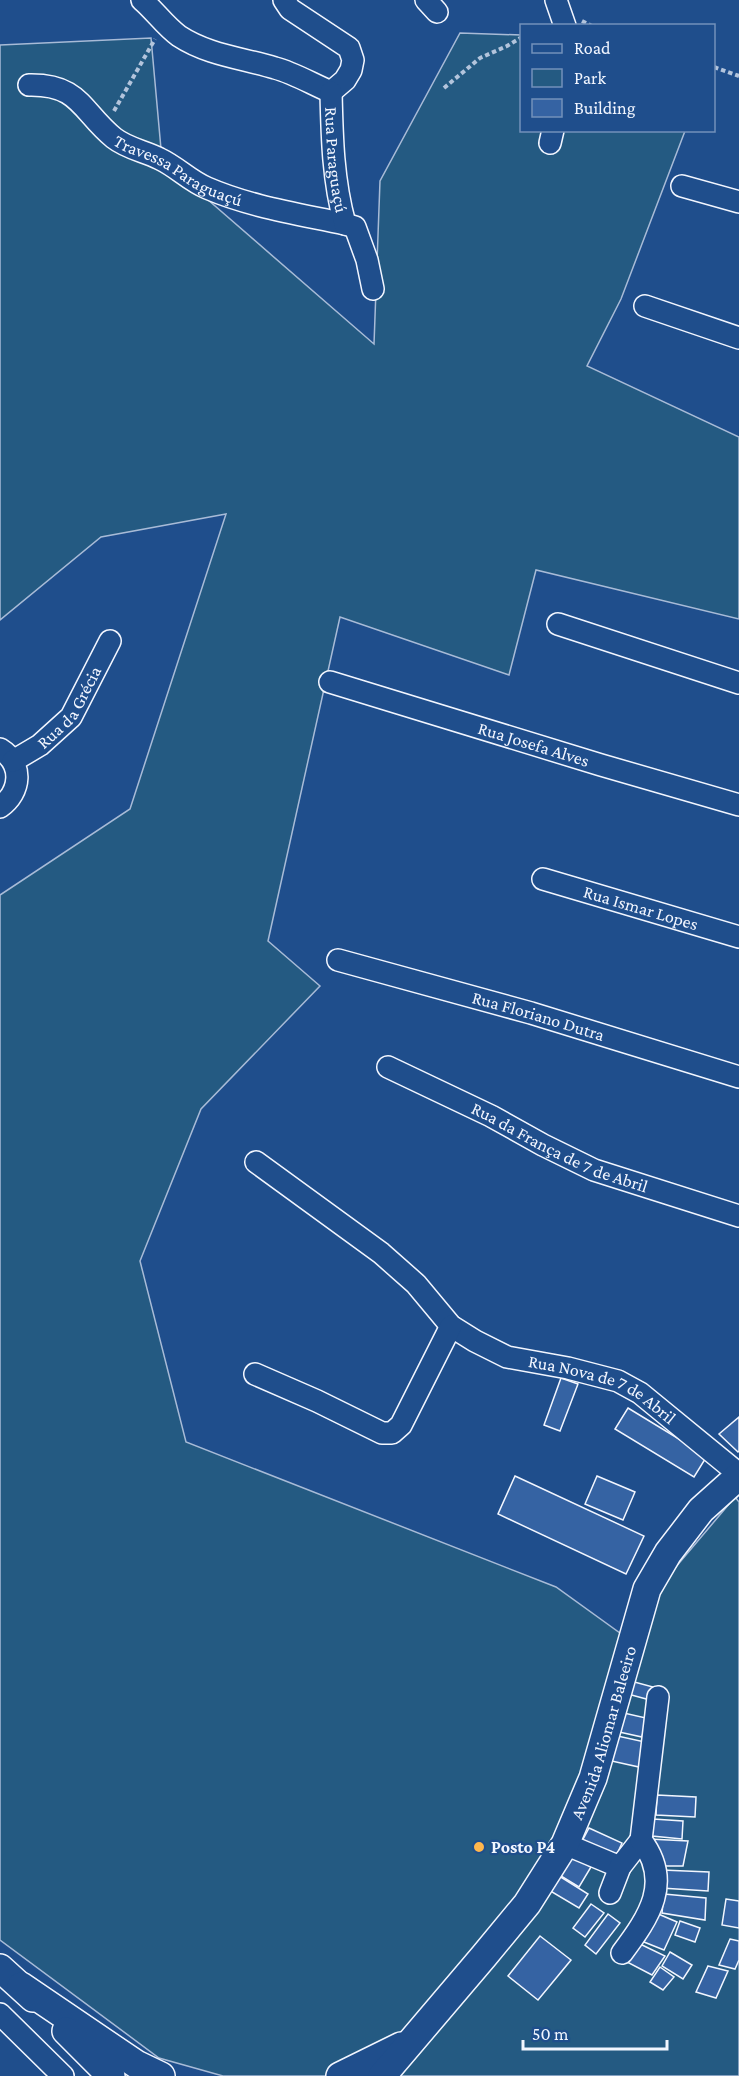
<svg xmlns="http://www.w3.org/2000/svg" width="739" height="2076" viewBox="0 0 739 2076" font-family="'Crimson Pro',serif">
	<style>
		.green { fill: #245a82; stroke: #a8bbd7; stroke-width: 1.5 }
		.building { fill: #3563a3; stroke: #f2f6ff; stroke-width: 1.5 }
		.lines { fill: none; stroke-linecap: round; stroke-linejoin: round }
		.minor-casing { stroke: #f2f6ff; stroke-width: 24 }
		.major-casing { stroke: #f2f6ff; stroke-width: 30 }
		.path { stroke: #b3c4dc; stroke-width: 4; stroke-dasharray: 4.5 3; stroke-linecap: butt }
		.minor { stroke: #1f4e8c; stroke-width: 21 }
		.major { stroke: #1f4e8c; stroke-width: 27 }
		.poi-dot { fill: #ffb74d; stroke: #1f4e8c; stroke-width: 2 }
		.labels { text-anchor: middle; stroke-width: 4.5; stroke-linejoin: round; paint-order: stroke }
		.street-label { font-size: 18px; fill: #f2f6ff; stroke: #1f4e8c }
		.poi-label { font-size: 18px; font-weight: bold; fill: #f2f6ff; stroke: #1f4e8c; text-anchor: start }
	</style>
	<rect width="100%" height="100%" fill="#1f4e8c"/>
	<path class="green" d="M460,33L521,35L522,130L685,131L621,299L587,366L739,437V619L536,570L509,675L340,617L268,941L320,986L201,1109L140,1261L186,1442L556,1587L620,1633L735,1497L739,1502V2076H223L159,2058L0,1940V895L130,809L226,514L101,537L0,620V45L151,38L162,160L374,344L380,181Z"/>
	<g class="building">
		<path d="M561,1378L578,1384L560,1431L544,1425Z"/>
		<path d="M628,1408L707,1456L694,1477L615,1429Z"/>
		<path d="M739,1417V1451L738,1452L719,1434Z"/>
		<path d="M515,1476L644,1536L626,1574L498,1514Z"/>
		<path d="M597,1476L635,1492L623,1520L585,1504Z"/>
		<path d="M627,1680L653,1687L650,1700L624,1693Z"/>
		<path d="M615,1711L646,1718L642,1737L610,1730Z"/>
		<path d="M613,1735L645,1742L639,1767L607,1760Z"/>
		<path d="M657,1795L696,1797L695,1817L656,1815Z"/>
		<path d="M653,1819L683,1821L682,1839L652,1836Z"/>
		<path d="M589,1828L622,1843L614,1861L580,1845Z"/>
		<path d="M649,1839L688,1841L683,1866H660Z"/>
		<path d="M568,1854L591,1867L579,1887L556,1873Z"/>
		<path d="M662,1870L709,1872L708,1891L661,1888Z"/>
		<path d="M556,1874L588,1894L579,1908L547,1889Z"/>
		<path d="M664,1894L706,1898L705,1920L662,1913Z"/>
		<path d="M726,1899L739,1901V1928L722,1925Z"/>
		<path d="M591,1904L604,1913L585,1937L573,1928Z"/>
		<path d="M656,1913L677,1922L664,1950L644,1942Z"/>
		<path d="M608,1914L620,1923L596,1954L585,1945Z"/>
		<path d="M680,1921L700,1928L695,1942L675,1935Z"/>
		<path d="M540,1936L571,1960L538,2000L508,1976Z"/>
		<path d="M730,1939L739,1941V1960L735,1969L719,1965Z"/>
		<path d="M638,1943L665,1956L652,1975L627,1962Z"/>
		<path d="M670,1952L692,1965L683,1979L662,1966Z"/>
		<path d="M708,1966L728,1971L716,1998L696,1992Z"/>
		<path d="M660,1967L674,1977L663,1990L650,1982Z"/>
	</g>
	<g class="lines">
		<defs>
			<g id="minor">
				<path d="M142,0C155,11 165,26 179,36C208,55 242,58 275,68C294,73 312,84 331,92"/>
				<path d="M284,0L290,9L349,48L353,60L351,70L345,80L331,92"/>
				<path d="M426,0L437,12"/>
				<path d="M556,0L565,26"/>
				<path id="s1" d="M29,85C80,84 81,111 114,138C128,149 145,151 160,159C177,167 190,181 207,188C251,207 299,214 345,224"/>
				<path id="s2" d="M331,92C332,137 333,181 345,224L355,227L367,260L373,289"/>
				<path d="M550,143L553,130"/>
				<path d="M682,186L739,202"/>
				<path d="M645,306L739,338"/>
				<path d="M558,624L739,683"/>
				<path id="s3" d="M330,682L601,765L739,805"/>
				<path d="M0,749C24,764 21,792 0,807"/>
				<path id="s4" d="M13,761L40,745L71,717L110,641"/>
				<path id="s5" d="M543,879L739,937"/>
				<path id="s6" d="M338,960L531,1013L739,1077"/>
				<path id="s7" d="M388,1067L491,1116L543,1145L594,1170L739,1216"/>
				<path id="s8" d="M256,1162L381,1253L416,1284L451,1326L475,1341L507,1357L568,1368L618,1381L640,1393L739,1474"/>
				<path d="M255,1374L317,1401L382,1433H392L401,1425L451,1326"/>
				<path d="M565,1844L620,1867"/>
				<path d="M610,1893L620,1867L641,1840"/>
				<path d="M622,1953C649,1917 673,1882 641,1840L658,1697"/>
				<path d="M0,2014L63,2076"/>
			</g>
			<g id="major">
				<path d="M0,1968L33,1998"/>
				<path d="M21,1986L136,2064L161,2076"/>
				<path d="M66,2031L111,2076"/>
				<path d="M340,2076L401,2046"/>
				<path id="s9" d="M382,2076L484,1956L527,1904L565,1844L593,1778L647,1589L668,1553L701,1510L739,1476"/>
			</g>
		</defs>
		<use href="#minor" class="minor-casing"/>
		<use href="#major" class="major-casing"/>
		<g class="path">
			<path d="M582,21L592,26"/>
			<path d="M714,67L739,76"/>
			<path d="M444,88L480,58L507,46L522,37"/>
			<path d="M114,111L155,39"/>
		</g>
		<use href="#minor" class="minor"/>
		<use href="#major" class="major"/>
	</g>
	<circle class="poi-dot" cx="479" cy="1847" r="6"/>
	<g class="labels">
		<g class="street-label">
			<text dy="6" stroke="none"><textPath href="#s2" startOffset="68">Rua Paraguaçú</textPath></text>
			<text dy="6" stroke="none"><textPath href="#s1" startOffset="177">Travessa Paraguaçú</textPath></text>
			<text dy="6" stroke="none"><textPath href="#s4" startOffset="80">Rua da Grécia</textPath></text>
			<text dy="6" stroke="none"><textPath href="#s3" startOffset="213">Rua Josefa Alves</textPath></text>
			<text dy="6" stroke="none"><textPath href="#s5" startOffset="102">Rua Ismar Lopes</textPath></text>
			<text dy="6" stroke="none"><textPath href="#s6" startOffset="208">Rua Floriano Dutra</textPath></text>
			<text dy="6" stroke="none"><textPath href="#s7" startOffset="190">Rua da França de 7 de Abril</textPath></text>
			<text dy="6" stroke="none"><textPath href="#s8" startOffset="422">Rua Nova de 7 de Abril</textPath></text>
			<text dy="6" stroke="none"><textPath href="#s9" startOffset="414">Avenida Aliomar Baleeiro</textPath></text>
		</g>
		<g class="poi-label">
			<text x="491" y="1853">Posto P4</text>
		</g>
	</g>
	<rect x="520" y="24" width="195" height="108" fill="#1f4e8c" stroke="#7391ba" stroke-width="1.5"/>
	<rect x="532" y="44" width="30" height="9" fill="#1f4e8c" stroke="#7391ba" stroke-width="1.5"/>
	<text x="574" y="54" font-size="18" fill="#f2f6ff">Road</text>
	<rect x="532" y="69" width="30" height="18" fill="#245a82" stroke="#7391ba" stroke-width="1.5"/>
	<text x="574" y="84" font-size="18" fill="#f2f6ff">Park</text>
	<rect x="532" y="99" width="30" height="18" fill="#3563a3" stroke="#7391ba" stroke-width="1.5"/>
	<text x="574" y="114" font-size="18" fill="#f2f6ff">Building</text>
	<path d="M523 2040v9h144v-9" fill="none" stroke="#f2f6ff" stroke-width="3"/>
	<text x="532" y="2040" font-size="18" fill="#f2f6ff" stroke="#1f4e8c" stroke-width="4.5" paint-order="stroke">50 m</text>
</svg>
